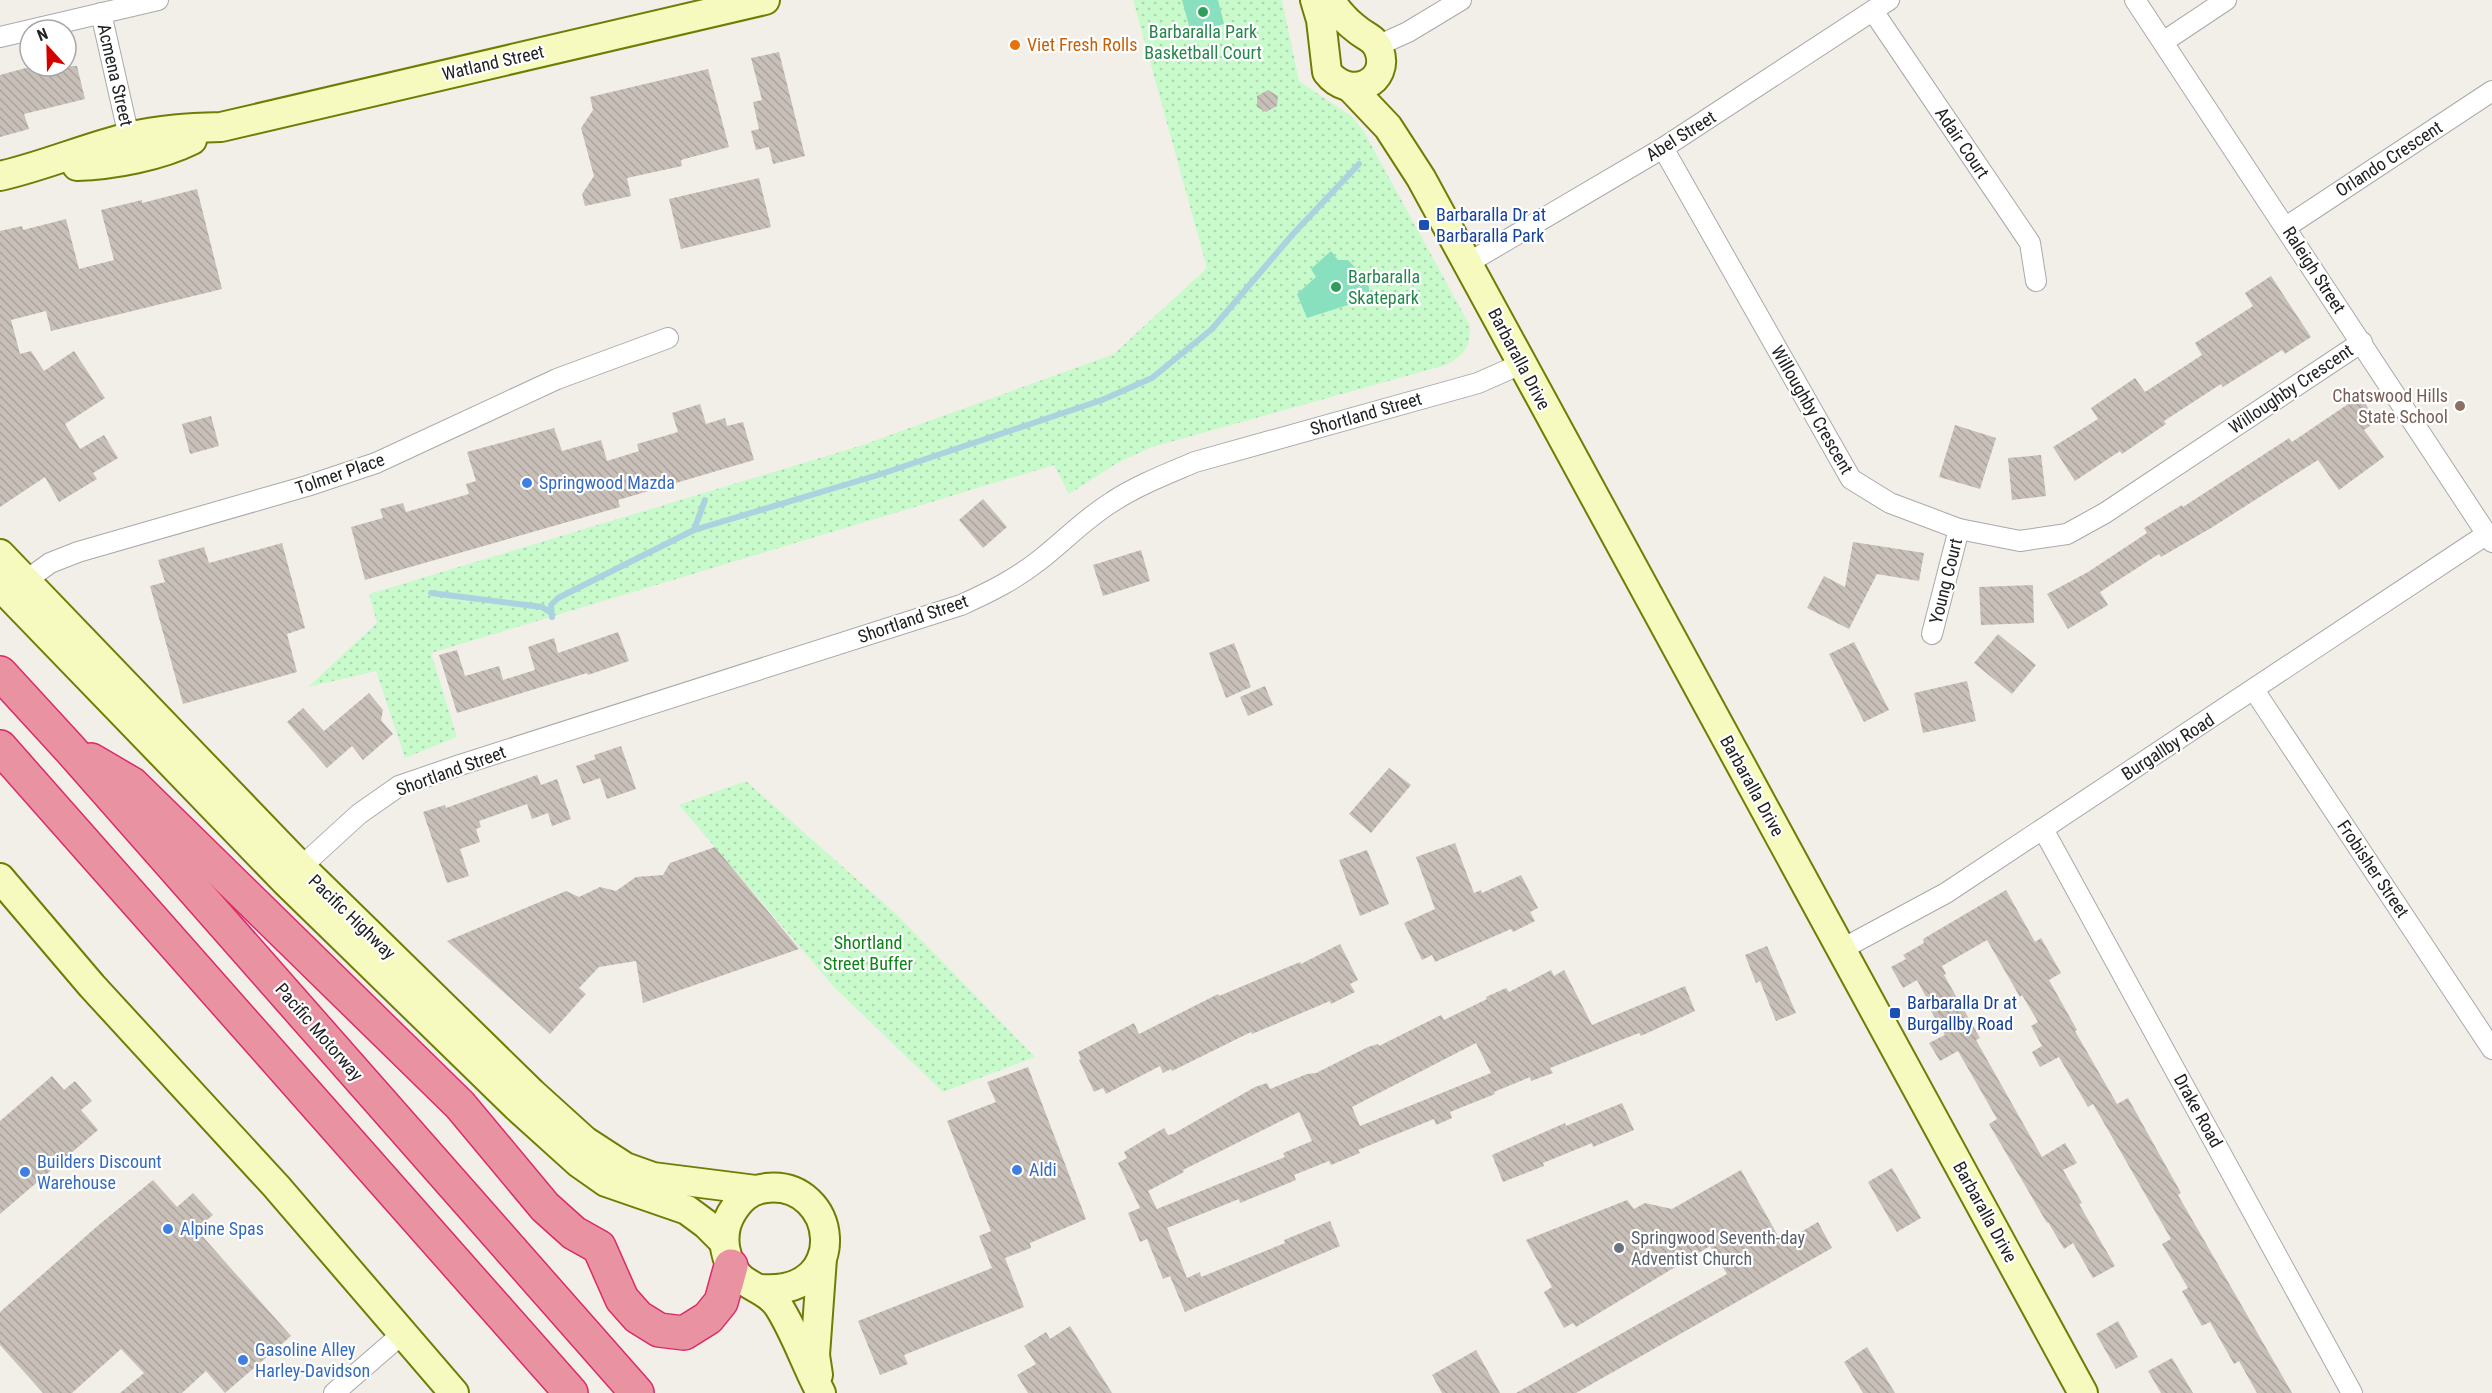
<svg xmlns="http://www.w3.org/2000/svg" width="2492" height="1393" viewBox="0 0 2492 1393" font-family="'Roboto Condensed',sans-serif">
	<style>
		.park { fill: url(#park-dots) }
		.pitch { fill: #88e0be }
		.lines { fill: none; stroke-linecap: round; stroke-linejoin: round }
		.stream { stroke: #aad3df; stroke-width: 6 }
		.building { fill: url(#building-back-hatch); fill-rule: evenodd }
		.street-casing { stroke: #a9a9a9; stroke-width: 22 }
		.secondary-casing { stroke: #707d05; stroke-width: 32 }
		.highway-casing { stroke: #dc2a67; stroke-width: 36 }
		.street { stroke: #fff; stroke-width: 20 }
		.secondary { stroke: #f7fabf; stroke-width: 28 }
		.highway { stroke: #e892a2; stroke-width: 33 }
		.leisure-dot { fill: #2e9e5b; stroke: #fff; stroke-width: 2 }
		.food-dot { fill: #e8710a; stroke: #fff; stroke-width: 2 }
		.transit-dot { fill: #1a4fb4; stroke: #fff; stroke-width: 2 }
		.education-dot { fill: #8d6e63; stroke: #fff; stroke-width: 2 }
		.shop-dot { fill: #3f7fe0; stroke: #fff; stroke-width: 2 }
		.worship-dot { fill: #6b7280; stroke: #fff; stroke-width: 2 }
		.labels { text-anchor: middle; stroke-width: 4.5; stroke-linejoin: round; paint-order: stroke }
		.leisure-label { font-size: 18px; fill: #27864d; stroke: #fff }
		.food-label { font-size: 18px; fill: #c56008; stroke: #fff; text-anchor: start }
		.street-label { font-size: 18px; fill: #222; stroke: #fff }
		.transit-label { font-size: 18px; fill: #164399; stroke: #fff; text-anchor: start }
		.education-label { font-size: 18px; fill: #785e54; stroke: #fff; text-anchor: end }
		.shop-label { font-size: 18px; fill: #366cbe; stroke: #fff; text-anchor: start }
		.park-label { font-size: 18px; fill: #0c8416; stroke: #fff }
		.worship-label { font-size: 18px; fill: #5b616d; stroke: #fff; text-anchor: start }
	</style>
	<defs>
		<pattern id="park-dots" width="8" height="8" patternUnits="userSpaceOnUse" patternTransform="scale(1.5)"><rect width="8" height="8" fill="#c8facc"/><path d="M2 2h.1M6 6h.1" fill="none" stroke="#acd6af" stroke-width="1.8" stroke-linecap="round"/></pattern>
		<pattern id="building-back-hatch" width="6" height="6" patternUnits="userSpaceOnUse" patternTransform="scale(1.5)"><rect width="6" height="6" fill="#c7bfb8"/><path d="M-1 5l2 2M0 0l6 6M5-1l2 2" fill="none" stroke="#aba49e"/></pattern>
	</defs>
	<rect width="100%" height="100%" fill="#f2efe9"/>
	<g class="park">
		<path d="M1133,0H1282L1299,81L1351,116L1363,130L1470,326C1470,347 1465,355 1446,365L1152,447L1117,463L1069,494L1054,465L431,653L457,737L405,758L376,671L308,687L377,623L369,594L863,445L1114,354L1207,268Z"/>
		<path d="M746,781L897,915L1035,1057L943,1092L834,987L679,805Z"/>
	</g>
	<g class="pitch">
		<path d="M1182,0H1218L1224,24L1191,33Z"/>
		<path d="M1331,251L1338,260H1348L1368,281L1370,298L1307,318L1297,294L1316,277L1311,269Z"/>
	</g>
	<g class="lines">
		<g class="stream">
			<path d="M694,530L705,500"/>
			<path d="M431,593L542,607L550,612"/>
			<path d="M552,617L551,605L558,598L694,530L878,475L1102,400L1152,378L1212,329L1293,234L1359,164"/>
		</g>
	</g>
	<g class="building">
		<path d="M779,52L805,156L773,164L769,147L756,150L751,131L759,129L753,102L762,100L751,58Z"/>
		<path d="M33,66H77L85,99L24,114L29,129L0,137V75Z"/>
		<path d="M708,69L729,147L681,160L682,166L627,178L631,196L585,206L582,194L594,176L581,128L593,110L590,97Z"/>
		<path d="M1268,90L1278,96L1277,106L1266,112L1257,107V96Z"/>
		<path d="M759,178L771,227L681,249L669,199Z"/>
		<path d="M197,189L222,289L51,331L46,311L11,320L20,354L31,351L44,371L74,351L105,398L65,424L80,449L104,435L118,458L93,473L97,479L59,502L45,477L0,507V231L22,226L23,230L66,219L79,269L114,260L101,210L142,200V203Z"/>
		<path d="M2271,276L2311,337L2285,354L2282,350L2223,387L2221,384L2164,421L2166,424L2122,454L2120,451L2075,481L2053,447L2098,419L2091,408L2135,378L2145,392L2202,355L2195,343L2253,306L2245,293Z"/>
		<path d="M2360,396L2377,421L2364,430L2384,457L2339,490L2318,460L2211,528L2161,557L2159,554L2100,592L2108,605L2068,629L2047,594L2088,572L2147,533L2144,528L2182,505L2183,507L2289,438L2292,442Z"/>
		<path d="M700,404L706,424L725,418L727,426L743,422L754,460L618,500L620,507L365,580L351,527L383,518L380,509L403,503L406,512L469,494L466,484L476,481L467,452L554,428L562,451L601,440L607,461L639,451L637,444L678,432L672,413Z"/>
		<path d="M211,416L219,446L190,454L182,424Z"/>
		<path d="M1955,425L1996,438L1980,489L1939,477Z"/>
		<path d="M2041,455L2046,496L2012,500L2008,458Z"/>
		<path d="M983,499L1007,527L983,548L959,520Z"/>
		<path d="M1853,542L1924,553L1919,581L1877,574L1849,629L1807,608L1824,576L1845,587Z"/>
		<path d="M282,543L305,628L287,634L297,672L183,704L150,586L165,582L158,560L204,547L209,563Z"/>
		<path d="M1141,550L1150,581L1103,596L1093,565Z"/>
		<path d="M2033,585L2034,623L1981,625L1979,587Z"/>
		<path d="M618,632L629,661L588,675L587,673L457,713L439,655L457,650L465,676L499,666L503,680L535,670L528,647L554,638L558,653Z"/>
		<path d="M1998,634L2036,665L2012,694L1974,663Z"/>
		<path d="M1854,642L1889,710L1864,722L1829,654Z"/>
		<path d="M1234,643L1251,687L1226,698L1209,653Z"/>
		<path d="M1967,681L1976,721L1923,733L1914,693Z"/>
		<path d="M1265,686L1273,705L1248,716L1240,697Z"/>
		<path d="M369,693L383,710L381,720L393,734L363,760L352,746L327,768L287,722L303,708L324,731Z"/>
		<path d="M621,746L636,789L607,799L600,778L583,784L576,766L596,759L594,755Z"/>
		<path d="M1389,768L1411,785L1371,833L1349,814Z"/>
		<path d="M537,775L541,785L557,779L571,819L552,826L548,813L532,819L527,804L479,821L481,827L476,829L480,842L460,849L469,876L447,883L423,812L445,805L446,808Z"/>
		<path d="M1455,843L1474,893L1481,890L1482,893L1521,875L1538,908L1530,912L1535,921L1513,932L1511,929L1435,962L1432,955L1422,960L1404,923L1435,909L1416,857Z"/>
		<path d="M715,847L799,949L643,1003L636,961L599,967L579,988L586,994L550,1034L447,941L566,891L579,897L600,887L616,891L636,877L663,875L670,863Z"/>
		<path d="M1367,850L1389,904L1360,916L1339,860Z"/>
		<path d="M2006,890L2035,942L2041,938L2061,973L2049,980L2077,1030L2075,1031L2117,1104L2128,1098L2181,1193L2178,1195L2292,1393H2257L2239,1361L2234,1364L2210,1322L2202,1326L2182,1291L2188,1288L2162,1244L2171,1239L2093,1104L2088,1107L2059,1057L2040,1067L2032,1052L2042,1046L2031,1026L2038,1022L2022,995L2020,997L1987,940L1942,966L1946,974L1944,975L1980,1038L1976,1040L2042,1157L2065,1143L2077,1163L2063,1170L2082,1203L2079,1204L2115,1266L2093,1278L2073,1243L2064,1249L2048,1222L2047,1223L1989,1124L1997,1119L1958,1051L1940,1061L1929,1043L1945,1035L1931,1011L1933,1010L1917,980L1903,988L1891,967L1906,959L1903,955L1924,943L1923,939Z"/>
		<path d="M1340,944L1358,980L1350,984L1355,992L1331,1004L1330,1001L1252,1034L1251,1032L1172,1071L1171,1069L1163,1073L1160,1066L1106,1094L1103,1088L1094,1092L1079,1060L1081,1059L1078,1052L1134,1023L1139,1034L1218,994L1219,996L1300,962L1301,964Z"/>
		<path d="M1767,946L1796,1013L1776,1021L1760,981L1756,983L1745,955Z"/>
		<path d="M1551,970L1554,976L1564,970L1592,1025L1685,986L1695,1011L1641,1036L1639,1033L1550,1068L1553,1073L1531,1081L1530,1077L1494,1092L1495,1094L1450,1112L1452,1118L1436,1125L1434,1119L1358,1150L1360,1153L1331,1165L1329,1161L1294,1175L1296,1180L1240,1203L1239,1199L1167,1228L1187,1278L1200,1272L1201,1277L1285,1243L1284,1240L1330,1221L1340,1246L1185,1312L1170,1276L1163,1279L1147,1239L1140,1242L1128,1213L1140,1208L1118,1163L1127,1158L1124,1152L1164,1128L1168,1135L1173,1134L1255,1087L1267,1083L1270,1089L1307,1074L1316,1073L1368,1047L1378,1044L1379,1046L1441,1015L1444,1020L1487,999L1486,997L1506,988L1509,992ZM1476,1043L1491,1073L1360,1126L1352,1107ZM1299,1112L1312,1141L1283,1153L1285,1157L1157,1209L1148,1191L1184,1172L1183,1170Z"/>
		<path d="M1028,1067L1086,1219L1030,1243L1031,1248L1005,1258L1024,1307L904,1355L908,1364L880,1375L858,1321L992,1268L979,1236L991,1231L947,1121L996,1102L987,1082Z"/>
		<path d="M52,1076L64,1090L75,1081L92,1101L81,1110L98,1130L0,1214V1121Z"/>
		<path d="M1622,1103L1634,1130L1593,1147L1592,1143L1543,1163L1544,1166L1503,1182L1492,1155L1565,1123L1566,1126Z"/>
		<path d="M1892,1168L1921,1218L1897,1232L1868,1182Z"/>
		<path d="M1741,1170L1782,1243L1818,1222L1832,1248L1576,1393H1516L1727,1274L1710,1246L1576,1327L1573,1323L1564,1328L1544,1292L1552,1287L1526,1240L1627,1200L1634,1209L1645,1203L1672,1209Z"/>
		<path d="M153,1180L177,1207L193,1193L213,1215L196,1229L291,1336L225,1393L206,1371L182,1393H120L144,1373L121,1349L72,1393H43L0,1345V1312L94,1229Z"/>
		<path d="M2118,1321L2138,1357L2116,1369L2096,1334Z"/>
		<path d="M1070,1326L1112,1393H1028L1017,1375L1036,1364L1024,1346L1046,1332L1050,1339Z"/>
		<path d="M1867,1347L1895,1393H1863L1844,1362Z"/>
		<path d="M1476,1350L1500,1393H1442L1432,1375Z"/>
		<path d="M2172,1358L2193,1393H2161L2148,1371Z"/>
	</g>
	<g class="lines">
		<defs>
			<g id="street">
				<path d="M2135,0L2492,542"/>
				<path d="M1873,11L2030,243L2036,281"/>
				<path d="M101,13L129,137"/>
				<path d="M0,37L158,0"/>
				<path d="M2163,42L2226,0"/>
				<path d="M1377,46L1408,32L1461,0"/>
				<path d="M1663,148L1851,479L1890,503L1959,529L2020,541L2067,534L2105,513L2362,342"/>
				<path d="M2286,227L2492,91"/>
				<path d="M1468,263L1663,148L1889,0"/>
				<path d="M17,587L50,563L78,552L307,486L376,463L557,379L668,338"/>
				<path d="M1932,634L1959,529"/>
				<path d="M2254,690L2492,1049"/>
				<path d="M2043,829L2352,1393"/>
				<path d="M301,867L359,814L399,786L460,765L961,605C990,592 1016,579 1041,559C1065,540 1086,518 1112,502C1138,485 1167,474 1195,462L1478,383L1521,364"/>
				<path d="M1842,949L1946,893L2487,534"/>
				<path d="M334,1393L402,1334"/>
			</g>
			<g id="secondary">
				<path d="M1315,0L1321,20L1327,72C1350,102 1391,82 1379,50C1375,39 1367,37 1359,31C1348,23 1337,11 1330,0"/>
				<path d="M1351,88L1388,127L1421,178L2083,1393"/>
				<path d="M77,166C113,165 160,156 192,140"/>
				<path d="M0,176C44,166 85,148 129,137C160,129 190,128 221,127L765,0"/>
				<path d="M0,554L301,867L532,1093L585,1141L625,1167L653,1177L756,1190"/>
				<path d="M0,586L285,881L517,1107L579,1163L606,1182L687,1210L706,1224L724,1242"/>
				<path d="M0,878L92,986L276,1186L454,1393"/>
				<path d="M761,1289C853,1296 838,1180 766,1188C749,1190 739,1200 731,1214C719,1235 724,1265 743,1280C756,1289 770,1293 779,1307C796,1334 806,1365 821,1393"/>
				<path d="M818,1375L815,1355L822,1258"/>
			</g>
			<g id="highway">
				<path d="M0,673L69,748L637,1393"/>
				<path d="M0,747L571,1393"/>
				<path d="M91,760L132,784L460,1105L545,1207L574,1233L599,1247L622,1299L638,1317L659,1330L684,1333L708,1318L721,1302L731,1266"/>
			</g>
		</defs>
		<use href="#street" class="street-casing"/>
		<use href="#secondary" class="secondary-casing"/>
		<use href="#highway" class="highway-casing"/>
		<use href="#street" class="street"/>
		<use href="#secondary" class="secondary"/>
		<use href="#highway" class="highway"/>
	</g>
	<g class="leisure-dot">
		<circle cx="1203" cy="12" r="6"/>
		<circle cx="1336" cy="287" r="6"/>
	</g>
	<circle class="food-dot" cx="1015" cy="45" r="6"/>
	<g class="transit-dot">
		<rect x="1418" y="219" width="12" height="12" rx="3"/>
		<rect x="1889" y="1007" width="12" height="12" rx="3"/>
	</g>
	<circle class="education-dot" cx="2460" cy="406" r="6"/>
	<g class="shop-dot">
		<circle cx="527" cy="483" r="6"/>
		<circle cx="1017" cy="1170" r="6"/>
		<circle cx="25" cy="1172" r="6"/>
		<circle cx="168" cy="1229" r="6"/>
		<circle cx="243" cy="1360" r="6"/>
	</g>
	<circle class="worship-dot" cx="1619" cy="1248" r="6"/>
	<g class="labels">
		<g class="leisure-label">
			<text x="1203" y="38">Barbaralla Park<tspan x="1203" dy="21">Basketball Court</tspan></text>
			<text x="1348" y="283" text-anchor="start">Barbaralla<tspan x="1348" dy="21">Skatepark</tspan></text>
		</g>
		<g class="food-label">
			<text x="1027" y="51">Viet Fresh Rolls</text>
		</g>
		<g class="street-label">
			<text transform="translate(493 63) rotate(-13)" y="6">Watland Street</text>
			<text transform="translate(115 75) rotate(77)" y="6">Acmena Street</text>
			<text transform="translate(1681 136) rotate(-32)" y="6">Abel Street</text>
			<text transform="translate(1962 143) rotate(56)" y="6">Adair Court</text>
			<text transform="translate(2389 159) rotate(-33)" y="6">Orlando Crescent</text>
			<text transform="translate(2314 270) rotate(57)" y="6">Raleigh Street</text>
			<text transform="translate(1519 359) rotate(62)" y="6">Barbaralla Drive</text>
			<text transform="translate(2291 389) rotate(-34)" y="6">Willoughby Crescent</text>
			<text transform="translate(1812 410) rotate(60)" y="6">Willoughby Crescent</text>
			<text transform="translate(1366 414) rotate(-16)" y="6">Shortland Street</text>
			<text transform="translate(340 474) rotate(-19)" y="6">Tolmer Place</text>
			<text transform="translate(1946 581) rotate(-76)" y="6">Young Court</text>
			<text transform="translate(913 619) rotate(-19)" y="6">Shortland Street</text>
			<text transform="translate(2168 747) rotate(-33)" y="6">Burgallby Road</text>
			<text transform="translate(451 771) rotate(-20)" y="6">Shortland Street</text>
			<text transform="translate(1752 786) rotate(61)" y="6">Barbaralla Drive</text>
			<text transform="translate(2373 869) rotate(56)" y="6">Frobisher Street</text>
			<text transform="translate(352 917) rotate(44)" y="6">Pacific Highway</text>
			<text transform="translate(319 1032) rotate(49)" y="6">Pacific Motorway</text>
			<text transform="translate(2198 1111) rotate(61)" y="6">Drake Road</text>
			<text transform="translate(1985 1212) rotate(61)" y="6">Barbaralla Drive</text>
		</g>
		<g class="transit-label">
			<text x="1436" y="221">Barbaralla Dr at<tspan x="1436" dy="21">Barbaralla Park</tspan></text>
			<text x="1907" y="1009">Barbaralla Dr at<tspan x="1907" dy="21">Burgallby Road</tspan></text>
		</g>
		<g class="education-label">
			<text x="2448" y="402">Chatswood Hills<tspan x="2448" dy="21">State School</tspan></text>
		</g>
		<g class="shop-label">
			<text x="539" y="489">Springwood Mazda</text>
			<text x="37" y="1168">Builders Discount<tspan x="37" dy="21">Warehouse</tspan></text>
			<text x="1029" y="1176">Aldi</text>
			<text x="180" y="1235">Alpine Spas</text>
			<text x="255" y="1356">Gasoline Alley<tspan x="255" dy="21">Harley-Davidson</tspan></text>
		</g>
		<g class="park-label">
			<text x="868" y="949">Shortland<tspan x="868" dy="21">Street Buffer</tspan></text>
		</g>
		<g class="worship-label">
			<text x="1631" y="1244">Springwood Seventh-day<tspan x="1631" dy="21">Adventist Church</tspan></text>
		</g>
	</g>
	<g transform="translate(48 48) rotate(338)"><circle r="28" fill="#ffffff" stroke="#a7a7a7" stroke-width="1.5"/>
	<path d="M0-4.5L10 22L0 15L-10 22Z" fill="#d40000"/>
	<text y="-9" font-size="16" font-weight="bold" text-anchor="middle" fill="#222222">N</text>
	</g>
</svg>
